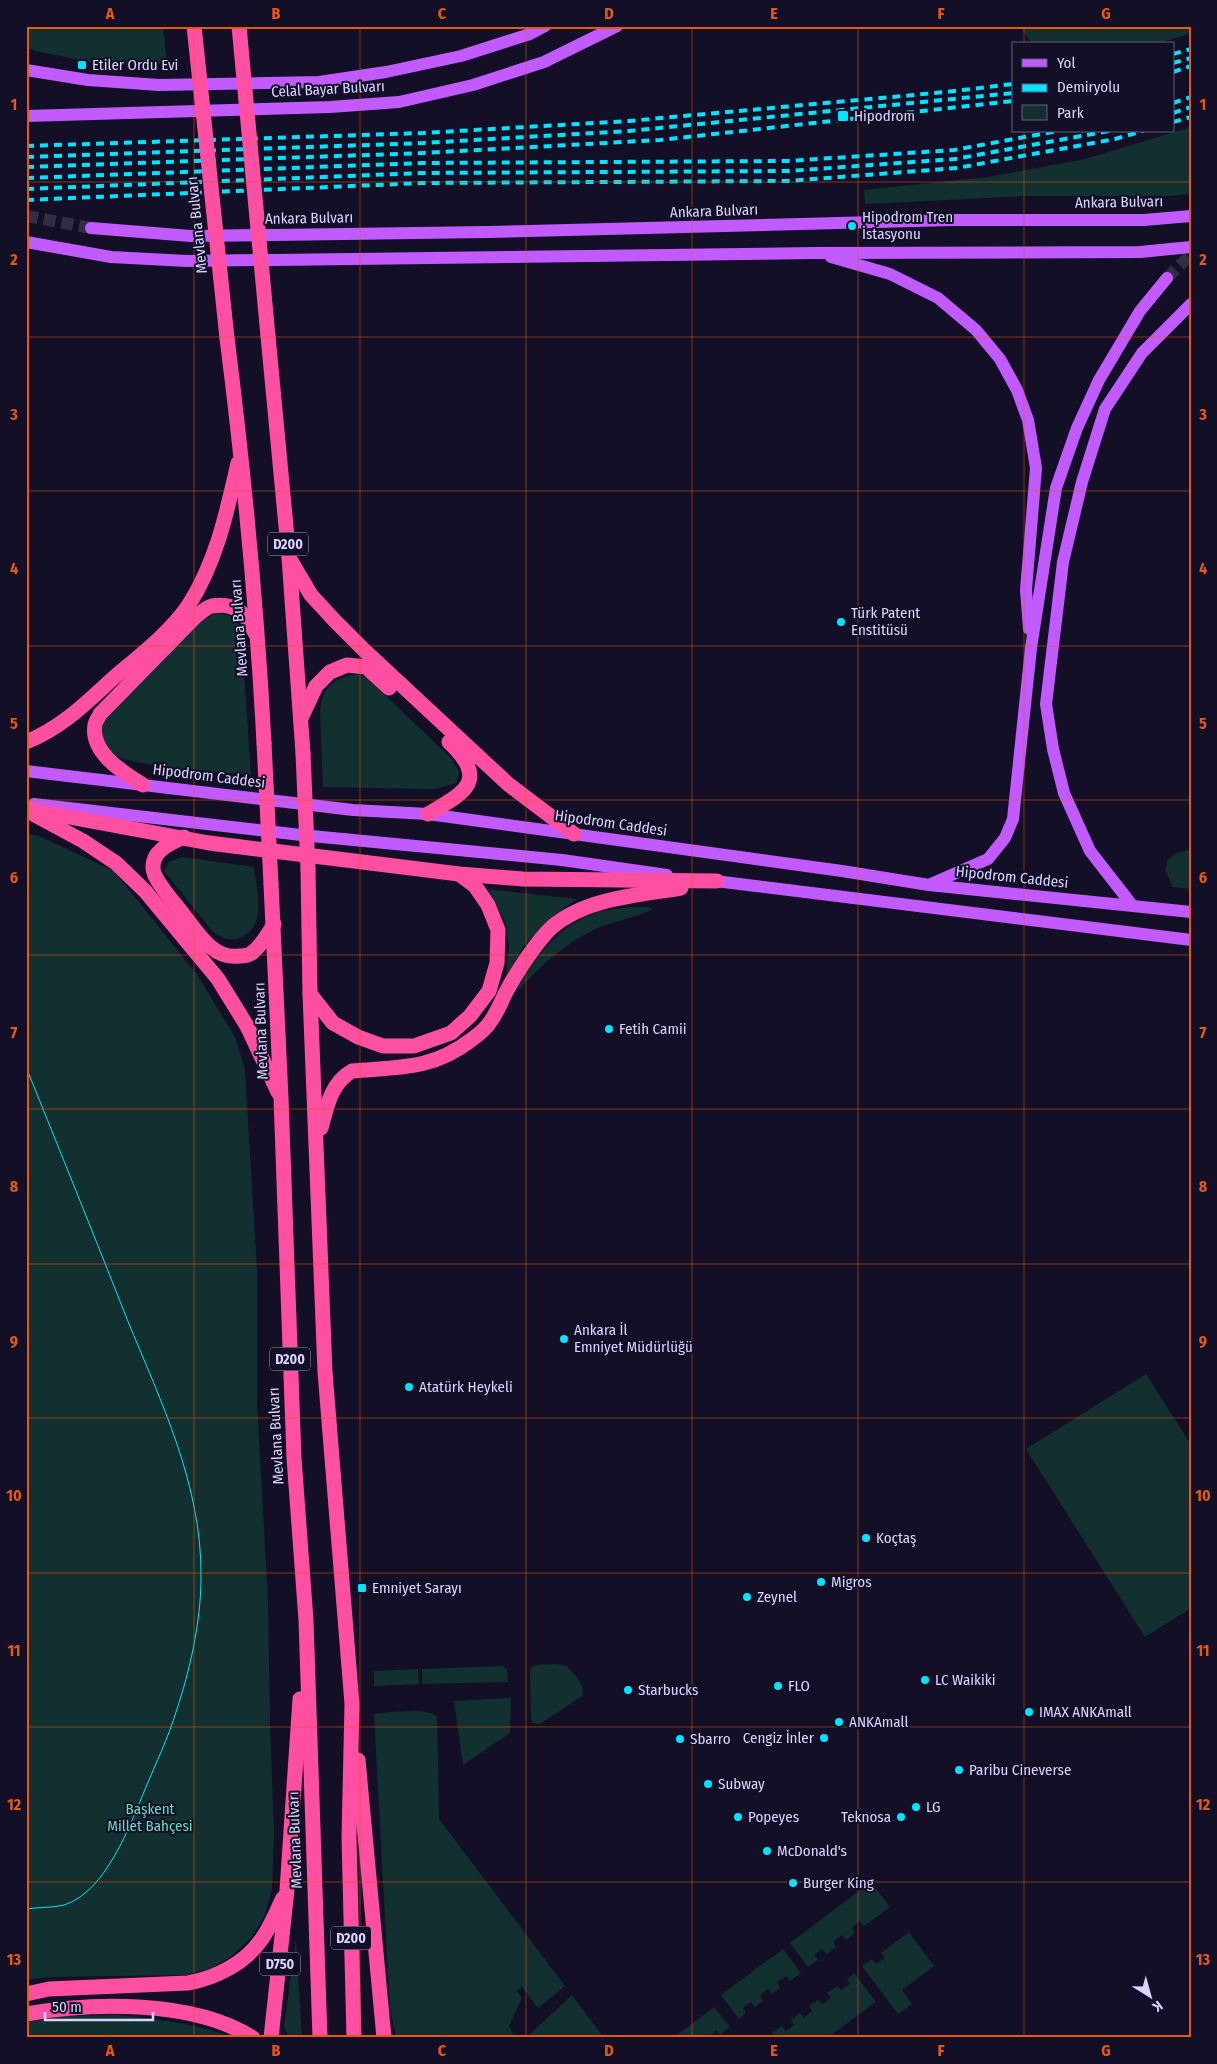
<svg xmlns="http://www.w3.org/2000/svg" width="1217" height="2064" viewBox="0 0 1217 2064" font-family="'Fira Sans Condensed',sans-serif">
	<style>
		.green { fill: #12302f }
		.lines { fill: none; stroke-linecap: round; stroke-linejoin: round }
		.major-tunnel { stroke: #312d47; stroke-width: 12; stroke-dasharray: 12 6; stroke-linecap: butt }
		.major { stroke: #c25bff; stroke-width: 12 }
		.highway { stroke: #ff4fa3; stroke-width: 15 }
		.tram { stroke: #00e5ff; stroke-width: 1 }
		.rail { stroke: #00e5ff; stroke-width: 4; stroke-dasharray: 8 6; stroke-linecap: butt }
		.highway-bridge { stroke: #ff4fa3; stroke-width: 15 }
		.grid { fill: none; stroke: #e8590c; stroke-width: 1; stroke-opacity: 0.55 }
		.poi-dot { fill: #00e5ff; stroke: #130f26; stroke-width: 2 }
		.labels { text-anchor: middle; stroke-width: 4; stroke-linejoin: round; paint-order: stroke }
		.shield { fill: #130f26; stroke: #9e99be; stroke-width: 1 }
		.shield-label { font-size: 14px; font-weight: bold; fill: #d9d4ff }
		.poi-label { font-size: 15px; fill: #d9d4ff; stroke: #130f26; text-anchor: start }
		.street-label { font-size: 15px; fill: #d9d4ff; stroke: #130f26 }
		.park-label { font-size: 15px; fill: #5fe0c0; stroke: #130f26 }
		.neatline { fill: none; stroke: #e8590c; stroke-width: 2 }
		.grid-label { font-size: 16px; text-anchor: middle; font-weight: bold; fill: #e8590c }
	</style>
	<rect width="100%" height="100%" fill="#130f26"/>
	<g class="green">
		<path d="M26,26H163L167,64L105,65L36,51L26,47Z"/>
		<path d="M1020,26H1191V33L1157,44H1032Z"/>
		<path d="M1191,127V194L1170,196H1026L865,204L864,190L988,177L1085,159Z"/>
		<path d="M218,613L233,617L241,628L251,775C225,772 129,767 113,754C99,743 100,726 109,713L200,621Z"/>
		<path d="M357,674L367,678L452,759L459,772L456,783L434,789L323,787L320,711C322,687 334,678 357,674Z"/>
		<path d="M26,833L41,837L114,871L198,976L235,1037L245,1070L257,1271V1403L268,1599L270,1724L274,1832L272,1889L265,1915L251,1938L232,1956L211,1968L186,1975L48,1977L26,1980Z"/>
		<path d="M1191,849V889L1173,887L1165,870L1168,860L1177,853Z"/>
		<path d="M182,857L254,867C256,888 267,922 245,935C233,943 224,939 213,932L164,871L169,862Z"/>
		<path d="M487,889L577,899L552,917L524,946L506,976L509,947L506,923Z"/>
		<path d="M629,907H650L652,910C635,917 617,921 600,927C570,940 541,964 520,989L518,988C537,955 561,924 598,912C608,909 619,909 629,907Z"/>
		<path d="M1146,1374L1191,1445V1608L1145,1637L1026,1449Z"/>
		<path d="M555,1664C559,1664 564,1665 567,1667C575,1673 586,1687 582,1696L540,1724L532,1723L531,1717L530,1669L535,1665Z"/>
		<path d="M503,1666L507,1670L508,1682L422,1684V1669Z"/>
		<path d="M418,1669L419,1684L374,1686V1671Z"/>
		<path d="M511,1698L510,1733L463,1765L454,1701Z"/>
		<path d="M391,1712C404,1712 428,1708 437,1717L439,1819L565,1986L538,2008L522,1987L517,1991L522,1998L509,2026L513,2034L511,2038H396L390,2007L388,1974L374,1714Z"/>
		<path d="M871,1882L890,1907L864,1926L860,1921L851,1928L855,1933L846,1940L842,1935L833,1942L836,1947L827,1954L822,1949L814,1955L818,1960L808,1967L790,1943Z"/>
		<path d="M909,1932L934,1966L902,1990L912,2004L898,2014L862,1966L872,1959L876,1964L885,1958L881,1953Z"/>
		<path d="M296,1939L302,2038H289L284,2026Z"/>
		<path d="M783,1949L801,1973L790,1981L786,1976L777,1982L780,1988L772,1994L768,1989L760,1995L763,2001L755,2007L751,2002L743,2008L746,2013L739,2019L721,1995Z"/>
		<path d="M854,1973L876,2002L827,2038H776L772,2033L782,2026L786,2031L794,2025L791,2020L800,2013L804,2018L812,2011L809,2006L818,2000L822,2004L831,1998L827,1993L837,1986L841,1990L850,1984L847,1979Z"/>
		<path d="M572,1995L604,2038H526Z"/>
		<path d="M714,2007L730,2027L720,2035L716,2030L708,2038H673Z"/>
		<path d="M116,2015C156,2019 196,2023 233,2038H26V2022L66,2016Z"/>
	</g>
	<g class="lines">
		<g class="major-tunnel">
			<path d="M26,216L91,228"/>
			<path d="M1167,278L1191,254"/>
		</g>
		<g class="major">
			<path d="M26,70L88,80L159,85L319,82L386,72L461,56L530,34L545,26"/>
			<path d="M26,116L330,107L399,102L473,85L544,62L617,26"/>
			<path d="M91,228L191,236L488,232L953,220H1144L1191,216"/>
			<path d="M26,242L111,257L187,261L816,253L1140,252L1191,247"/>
			<path d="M831,257L890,274L938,298L976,330L1000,359L1017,390L1028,420L1036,468L1026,590L1029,629"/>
			<path d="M26,771L353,810L428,814L842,871L929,885L1191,912"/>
			<path d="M34,804L301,835L562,860L667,875"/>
			<path d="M707,880L1191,940"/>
			<path d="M931,884L988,859L1005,838L1013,819L1031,648L1056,488L1077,428L1099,380L1140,311L1167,278"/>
			<path d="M1132,905L1090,851L1064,793L1053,749L1046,704L1063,562L1082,482L1105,409L1142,353L1191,304"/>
		</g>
		<g class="highway">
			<path d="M268,336L289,558L303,753"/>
			<path d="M227,338C244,473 257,608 264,743"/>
			<path d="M291,561L311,595L335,621L364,650L508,784L574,834"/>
			<path d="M302,716L316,686L330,672L347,665L366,667L389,688"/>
			<path d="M26,742C59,729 83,706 109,682C135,659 168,635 188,606C216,563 227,512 238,463"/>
			<path d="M143,785C124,773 90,753 95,725C95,722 99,717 100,714L196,616C200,613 207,607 212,606C236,602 247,615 255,633"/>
			<path d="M26,809L209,843L459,874L523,879L717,881"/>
			<path d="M33,814L83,841L116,863L145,891L218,979L247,1026L278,1092"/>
			<path d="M428,814C464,793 490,781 449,742"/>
			<path d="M184,837C171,843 152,850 153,868C153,879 172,900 179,909C195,928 211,960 239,956C244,956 250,955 253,952C262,945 268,934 274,924"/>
			<path d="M308,869L310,994L325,1372L352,1704L349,1837L354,2038"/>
			<path d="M271,884L281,1098L294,1458L306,1620L320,2038"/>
			<path d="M310,994L333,1023L358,1037L383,1046H414L451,1033L470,1016L489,991L497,963L498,930L488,905L475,886L459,874"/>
			<path d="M321,1128C327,1106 331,1083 352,1071C399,1067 432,1070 471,1040C478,1035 486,1029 490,1022C497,1013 501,1002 506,992C516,973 537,941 552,927C586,898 639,895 681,888"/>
			<path d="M358,1760L384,2038"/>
			<path d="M26,1994L49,1989L188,1983C216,1978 245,1963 261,1940C270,1928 276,1912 283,1898"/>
			<path d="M26,2014C93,2002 194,2000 253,2038"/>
			<path d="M271,2038L287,1890L300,1699"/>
		</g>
		<path class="tram" d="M26,1067C60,1151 94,1235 127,1319C161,1402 202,1485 201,1577C201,1622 190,1670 176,1712C168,1738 156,1763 146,1787C130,1825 106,1892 64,1905C52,1908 39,1907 26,1909"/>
		<g class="rail">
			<path d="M1173,54L1191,49"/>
			<path d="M1173,63L1191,58"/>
			<path d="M1173,72L1191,66"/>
			<path d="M1173,103L1191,97"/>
			<path d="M1173,113L1191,107"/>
			<path d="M1173,122L1191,117"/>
			<path d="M26,146L423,133L629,121L946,92L1013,84"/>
			<path d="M26,157L423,143L629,131L1013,93"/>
			<path d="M26,167L423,153L660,140L1013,101"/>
			<path d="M26,178L422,163L787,161L954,150L1058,131"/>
			<path d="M26,189L422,173L788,171L955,159L1109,131"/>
			<path d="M26,200L422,183L788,181L957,168L1115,139L1143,131"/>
		</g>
		<g class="highway-bridge">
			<path d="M194,26L227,338"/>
			<path d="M239,26L268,336"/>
			<path d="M264,743L271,884"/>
			<path d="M303,753L308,869"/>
		</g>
	</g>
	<path class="grid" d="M194,26V2038M360,26V2038M526,26V2038M692,26V2038M858,26V2038M1024,26V44M1024,131V2038M26,182H1191M26,337H1191M26,491H1191M26,646H1191M26,800H1191M26,955H1191M26,1109H1191M26,1264H1191M26,1418H1191M26,1573H1191M26,1727H1191M26,1882H1191"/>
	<g class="poi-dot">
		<rect x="77" y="60" width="10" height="10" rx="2.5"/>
		<rect x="837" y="110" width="12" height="12" rx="2.5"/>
		<circle cx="852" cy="226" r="5"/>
		<circle cx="841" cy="622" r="5"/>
		<circle cx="609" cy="1029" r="5"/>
		<circle cx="564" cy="1339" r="5"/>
		<circle cx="409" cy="1387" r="5"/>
		<circle cx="866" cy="1538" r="5"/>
		<circle cx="821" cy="1582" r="5"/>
		<rect x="357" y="1583" width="10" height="10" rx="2.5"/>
		<circle cx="747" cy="1597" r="5"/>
		<circle cx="925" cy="1680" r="5"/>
		<circle cx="778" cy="1686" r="5"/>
		<circle cx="628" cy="1690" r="5"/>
		<circle cx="1029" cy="1712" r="5"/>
		<circle cx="839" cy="1722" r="5"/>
		<circle cx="824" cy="1738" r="5"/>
		<circle cx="680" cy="1739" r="5"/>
		<circle cx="959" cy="1770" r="5"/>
		<circle cx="708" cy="1784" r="5"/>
		<circle cx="916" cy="1807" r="5"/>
		<circle cx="738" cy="1817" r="5"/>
		<circle cx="901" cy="1817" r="5"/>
		<circle cx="767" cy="1851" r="5"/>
		<circle cx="793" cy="1883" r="5"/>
	</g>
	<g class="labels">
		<g class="shield">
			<rect x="268" y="532.5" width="40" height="23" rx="4"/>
			<rect x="270" y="1347.5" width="40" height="23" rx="4"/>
			<rect x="331" y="1926.5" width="40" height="23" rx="4"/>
			<rect x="260" y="1952.5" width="40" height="23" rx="4"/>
		</g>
		<g class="shield-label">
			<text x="288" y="549">D200</text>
			<text x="290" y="1364">D200</text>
			<text x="351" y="1943">D200</text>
			<text x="280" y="1969">D750</text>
		</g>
		<g class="poi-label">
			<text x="92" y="70">Etiler Ordu Evi</text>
			<text x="854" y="121">Hipodrom</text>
			<text x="862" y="222">Hipodrom Tren<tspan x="862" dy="17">İstasyonu</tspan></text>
			<text x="851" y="618">Türk Patent<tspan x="851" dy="17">Enstitüsü</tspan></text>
			<text x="619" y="1034">Fetih Camii</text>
			<text x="574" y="1335">Ankara İl<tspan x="574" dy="17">Emniyet Müdürlüğü</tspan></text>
			<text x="419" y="1392">Atatürk Heykeli</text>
			<text x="876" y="1543">Koçtaş</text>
			<text x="831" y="1587">Migros</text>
			<text x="372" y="1593">Emniyet Sarayı</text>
			<text x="757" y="1602">Zeynel</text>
			<text x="935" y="1685">LC Waikiki</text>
			<text x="788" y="1691">FLO</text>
			<text x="638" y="1695">Starbucks</text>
			<text x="1039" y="1717">IMAX ANKAmall</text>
			<text x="849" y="1727">ANKAmall</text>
			<text x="814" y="1743" text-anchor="end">Cengiz İnler</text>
			<text x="690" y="1744">Sbarro</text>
			<text x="969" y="1775">Paribu Cineverse</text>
			<text x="718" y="1789">Subway</text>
			<text x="926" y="1812">LG</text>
			<text x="748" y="1822">Popeyes</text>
			<text x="891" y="1822" text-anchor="end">Teknosa</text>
			<text x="777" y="1856">McDonald's</text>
			<text x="803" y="1888">Burger King</text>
		</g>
		<g class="street-label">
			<text transform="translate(328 89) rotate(-3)" y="5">Celal Bayar Bulvarı</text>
			<text transform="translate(1119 202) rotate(-1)" y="5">Ankara Bulvarı</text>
			<text transform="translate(714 211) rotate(-2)" y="5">Ankara Bulvarı</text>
			<text transform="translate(309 218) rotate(-1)" y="5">Ankara Bulvarı</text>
			<text transform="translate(197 225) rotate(-96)" y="5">Mevlana Bulvarı</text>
			<text transform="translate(239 628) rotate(-94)" y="5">Mevlana Bulvarı</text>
			<text transform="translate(209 776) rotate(7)" y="5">Hipodrom Caddesi</text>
			<text transform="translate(611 823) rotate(8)" y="5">Hipodrom Caddesi</text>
			<text transform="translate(1012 877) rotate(6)" y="5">Hipodrom Caddesi</text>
			<text transform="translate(261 1031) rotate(-92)" y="5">Mevlana Bulvarı</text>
			<text transform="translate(276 1436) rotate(-93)" y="5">Mevlana Bulvarı</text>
			<text transform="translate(295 1840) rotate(-92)" y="5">Mevlana Bulvarı</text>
		</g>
		<g class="park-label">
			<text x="150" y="1814">Başkent<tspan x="150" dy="17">Millet Bahçesi</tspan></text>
		</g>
	</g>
	<rect width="1217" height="2064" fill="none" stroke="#130f26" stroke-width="55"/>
	<rect x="1012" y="42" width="162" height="90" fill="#130f26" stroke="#625e7d"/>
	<rect x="1022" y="59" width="25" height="8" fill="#c25bff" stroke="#625e7d"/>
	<text x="1057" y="68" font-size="15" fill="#d9d4ff">Yol</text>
	<rect x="1022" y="84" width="25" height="8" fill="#00e5ff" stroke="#625e7d"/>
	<text x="1057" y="92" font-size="15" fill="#d9d4ff">Demiryolu</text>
	<rect x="1022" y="105" width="25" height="15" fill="#12302f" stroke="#625e7d"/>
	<text x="1057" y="118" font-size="15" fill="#d9d4ff">Park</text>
	<g transform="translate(1150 1996) rotate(143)" stroke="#130f26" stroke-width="4" paint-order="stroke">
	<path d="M0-4L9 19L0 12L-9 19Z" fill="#d9d4ff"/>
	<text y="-8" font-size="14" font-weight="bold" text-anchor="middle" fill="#d9d4ff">K</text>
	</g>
	<path d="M45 2012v8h108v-8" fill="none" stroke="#d9d4ff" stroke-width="2.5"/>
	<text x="52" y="2012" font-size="15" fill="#d9d4ff" stroke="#130f26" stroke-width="4" paint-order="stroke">50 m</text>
	<rect x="28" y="28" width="1162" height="2008" class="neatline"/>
	<g class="grid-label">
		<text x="110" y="19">A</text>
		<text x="276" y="19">B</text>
		<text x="442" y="19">C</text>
		<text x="609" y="19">D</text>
		<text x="774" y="19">E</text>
		<text x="941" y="19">F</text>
		<text x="1106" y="19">G</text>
		<text x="14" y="110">1</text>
		<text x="1203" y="110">1</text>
		<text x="14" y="265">2</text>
		<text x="1203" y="265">2</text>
		<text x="14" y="420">3</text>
		<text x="1203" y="420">3</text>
		<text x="14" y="574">4</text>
		<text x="1203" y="574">4</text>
		<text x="14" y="729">5</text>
		<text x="1203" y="729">5</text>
		<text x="14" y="883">6</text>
		<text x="1203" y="883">6</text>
		<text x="14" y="1038">7</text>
		<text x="1203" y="1038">7</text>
		<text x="14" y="1192">8</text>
		<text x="1203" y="1192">8</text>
		<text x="14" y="1347">9</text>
		<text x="1203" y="1347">9</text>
		<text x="14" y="1501">10</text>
		<text x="1203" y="1501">10</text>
		<text x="14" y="1656">11</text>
		<text x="1203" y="1656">11</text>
		<text x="14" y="1810">12</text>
		<text x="1203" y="1810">12</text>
		<text x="14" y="1965">13</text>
		<text x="1203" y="1965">13</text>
		<text x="110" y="2056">A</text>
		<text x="276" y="2056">B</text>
		<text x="442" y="2056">C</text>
		<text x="609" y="2056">D</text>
		<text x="774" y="2056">E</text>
		<text x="941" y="2056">F</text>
		<text x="1106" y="2056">G</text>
	</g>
</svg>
